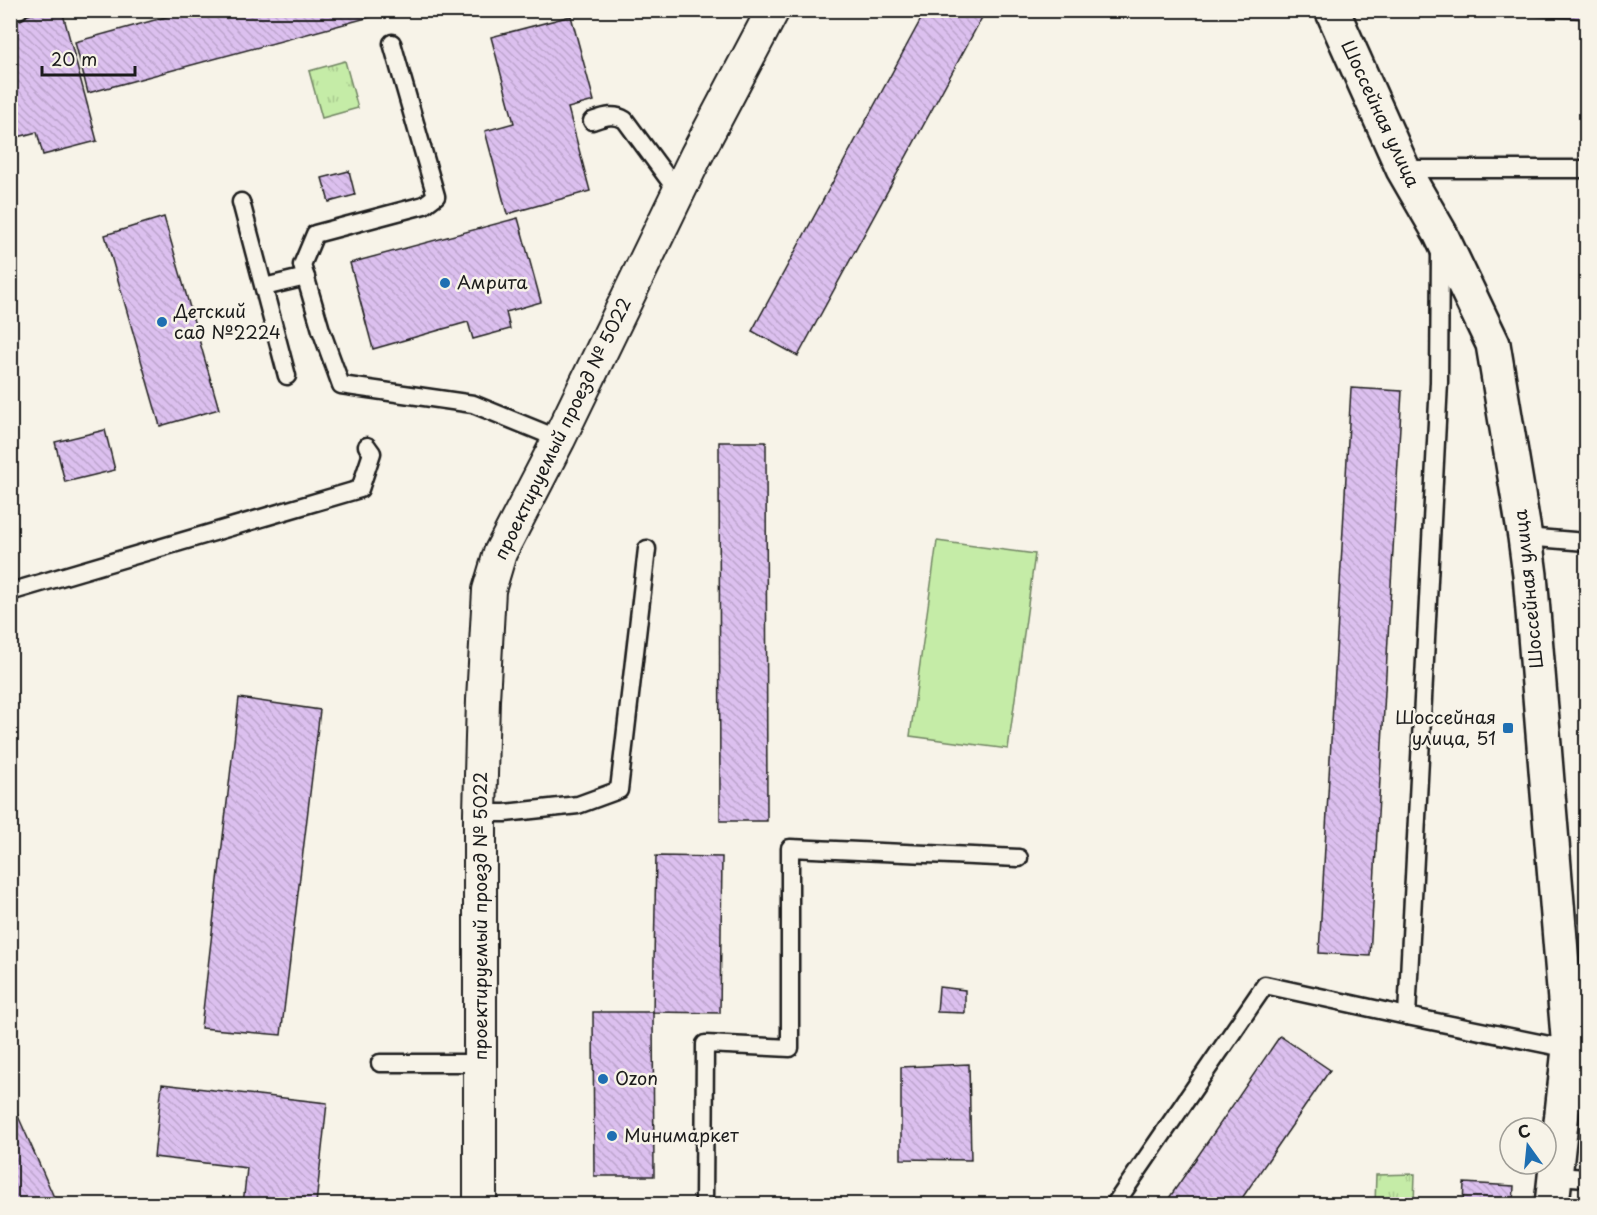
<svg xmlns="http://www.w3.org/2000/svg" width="1597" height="1215" viewBox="0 0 1597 1215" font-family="'Playpen Sans',sans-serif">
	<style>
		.park { fill: url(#park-tufts); stroke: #708462; stroke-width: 1.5 }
		.pitch { fill: #c5eca7; stroke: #708462; stroke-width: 1.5 }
		.building { fill: url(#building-back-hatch); stroke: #1c1c1c; stroke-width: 1.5 }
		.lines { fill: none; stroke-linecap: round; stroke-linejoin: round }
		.service-casing { stroke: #1c1c1c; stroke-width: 21 }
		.minor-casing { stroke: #1c1c1c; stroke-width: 36 }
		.secondary-casing { stroke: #1c1c1c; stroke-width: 38 }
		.service { stroke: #f7f3e8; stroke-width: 16 }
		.minor { stroke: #f7f3e8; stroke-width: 32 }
		.secondary { stroke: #f7f3e8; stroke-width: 33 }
		.poi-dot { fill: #1f6fb2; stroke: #f7f3e8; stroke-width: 2 }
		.labels { text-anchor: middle; stroke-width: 5; stroke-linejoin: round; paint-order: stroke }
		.street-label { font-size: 18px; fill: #1c1c1c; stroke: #f7f3e8 }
		.poi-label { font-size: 18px; fill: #1c1c1c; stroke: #f7f3e8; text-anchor: start }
	</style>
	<defs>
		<pattern id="park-tufts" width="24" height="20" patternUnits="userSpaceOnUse" patternTransform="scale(1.5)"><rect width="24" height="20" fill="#c5eca7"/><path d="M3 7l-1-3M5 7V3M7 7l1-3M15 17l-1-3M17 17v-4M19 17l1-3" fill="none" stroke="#a9ca8f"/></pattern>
		<pattern id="building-back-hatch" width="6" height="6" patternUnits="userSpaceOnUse" patternTransform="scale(1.5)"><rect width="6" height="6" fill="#dcc0ef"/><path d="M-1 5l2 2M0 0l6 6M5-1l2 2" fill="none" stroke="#bca4cc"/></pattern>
	</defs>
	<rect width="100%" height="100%" fill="#f7f3e8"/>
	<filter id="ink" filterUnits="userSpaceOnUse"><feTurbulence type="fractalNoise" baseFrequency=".0167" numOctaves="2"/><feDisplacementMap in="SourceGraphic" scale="12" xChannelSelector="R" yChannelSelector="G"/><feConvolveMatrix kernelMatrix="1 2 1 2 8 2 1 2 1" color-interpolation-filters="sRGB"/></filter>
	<g filter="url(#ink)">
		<g class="park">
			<path d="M345,61L358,108L322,118L309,71Z"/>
			<path d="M1415,1174L1414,1204H1375L1376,1175Z"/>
		</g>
		<path class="pitch" d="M937,541L1035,554L1008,749L910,736Z"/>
		<g class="building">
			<path d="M47,10H62L97,141L43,155L37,132L10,139V20Z"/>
			<path d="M191,10H396L88,93L75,42Z"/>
			<path d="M926,10H986L798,356L752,331Z"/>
			<path d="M1421,10H1586V19Z"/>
			<path d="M571,16L594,101L568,108L590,191L507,214L485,131L514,123L491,37Z"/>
			<path d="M349,171L355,195L329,202L322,178Z"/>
			<path d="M164,217L219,409L160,426L105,235Z"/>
			<path d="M518,218L541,302L506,312L510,329L473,339L468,322L373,349L350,263Z"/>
			<path d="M1351,388L1402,391L1370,956L1319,953Z"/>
			<path d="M1586,425V465H1584Z"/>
			<path d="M105,430L115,470L65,482L55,442Z"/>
			<path d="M719,442H766L767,821H720Z"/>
			<path d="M239,698L320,710L281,1035L201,1028Z"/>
			<path d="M656,856L722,857L720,1013L653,1012Z"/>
			<path d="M939,987L965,990V1013L937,1012Z"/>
			<path d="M593,1012H653L654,1176H594Z"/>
			<path d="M1280,1036L1330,1070L1238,1204H1165Z"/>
			<path d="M969,1064L971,1160L901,1159V1067Z"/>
			<path d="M162,1084L327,1103L316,1204H243L247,1168L154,1157Z"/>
			<path d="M14,1107L57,1204H10V1109Z"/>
			<path d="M1464,1183L1514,1186L1513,1204H1463Z"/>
		</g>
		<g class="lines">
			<defs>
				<g id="service">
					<path d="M10,13L19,10"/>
					<path d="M392,43L436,196L424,205L315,234L302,265L321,330L341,385L473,404L559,439"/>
					<path d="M592,121C604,117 614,113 625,120L678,192"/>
					<path d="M1403,169H1586"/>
					<path d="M241,202L287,376"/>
					<path d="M1440,249L1439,382L1407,1016L1569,1049"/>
					<path d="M264,287L306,277"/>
					<path d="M1525,537L1586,542"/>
					<path d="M10,592L360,489L372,453L367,446"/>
					<path d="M480,813H505L578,805L619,790L647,549"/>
					<path d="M380,1063H480"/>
					<path d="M1556,1176L1586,1178"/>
					<path d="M704,1204L705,1044L790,1048V848L1019,858"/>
					<path d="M1115,1204L1265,985L1407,1016"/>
				</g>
				<path id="minor" d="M480,1204V813L483,700L489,590L500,553L559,439L696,156L773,10"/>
				<path id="secondary" d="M1332,10L1403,169L1440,233L1493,344L1525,537L1530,575L1569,1049L1552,1204"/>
			</defs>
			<use href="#service" class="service-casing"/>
			<use href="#minor" class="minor-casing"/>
			<use href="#secondary" class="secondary-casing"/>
			<use href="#service" class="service"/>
			<use href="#minor" class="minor"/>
			<use href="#secondary" class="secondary"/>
		</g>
	</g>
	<g class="poi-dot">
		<circle cx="445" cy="283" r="6"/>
		<circle cx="162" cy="322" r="6"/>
		<rect x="1502" y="722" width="12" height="12" rx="3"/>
		<circle cx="603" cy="1079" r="6"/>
		<circle cx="612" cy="1136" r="6"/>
	</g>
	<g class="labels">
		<g class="street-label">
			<text transform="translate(1380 114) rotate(65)" y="6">Шоссейная улица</text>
			<text transform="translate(563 429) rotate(-64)" y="6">проектируемый проезд № 5022</text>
			<text transform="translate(1529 589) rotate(-96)" y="6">Шоссейная улица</text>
			<text transform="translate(481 916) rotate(-90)" y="6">проектируемый проезд № 5022</text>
		</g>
		<g class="poi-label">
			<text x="457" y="289">Амрита</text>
			<text x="174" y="318">Детский<tspan x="174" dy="21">сад №2224</tspan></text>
			<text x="1496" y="724" text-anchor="end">Шоссейная<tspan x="1496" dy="21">улица, 51</tspan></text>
			<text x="615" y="1085">Ozon</text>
			<text x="624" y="1142">Минимаркет</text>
		</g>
	</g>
	<rect width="1597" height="1215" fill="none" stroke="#f7f3e8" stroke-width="36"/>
	<rect x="18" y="18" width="1561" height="1179" fill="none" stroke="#1c1c1c" stroke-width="2" filter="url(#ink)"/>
	<g transform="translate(1528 1146) rotate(345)"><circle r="28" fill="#f7f3e8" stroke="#9f9d96" stroke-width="1.5"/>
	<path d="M0-4.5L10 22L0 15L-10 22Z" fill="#1f6fb2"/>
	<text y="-9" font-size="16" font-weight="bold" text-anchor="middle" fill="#1c1c1c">С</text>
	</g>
	<path d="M42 66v9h93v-9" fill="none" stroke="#1c1c1c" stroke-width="3"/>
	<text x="51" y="66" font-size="18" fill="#1c1c1c" stroke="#f7f3e8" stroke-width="4.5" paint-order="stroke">20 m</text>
</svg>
